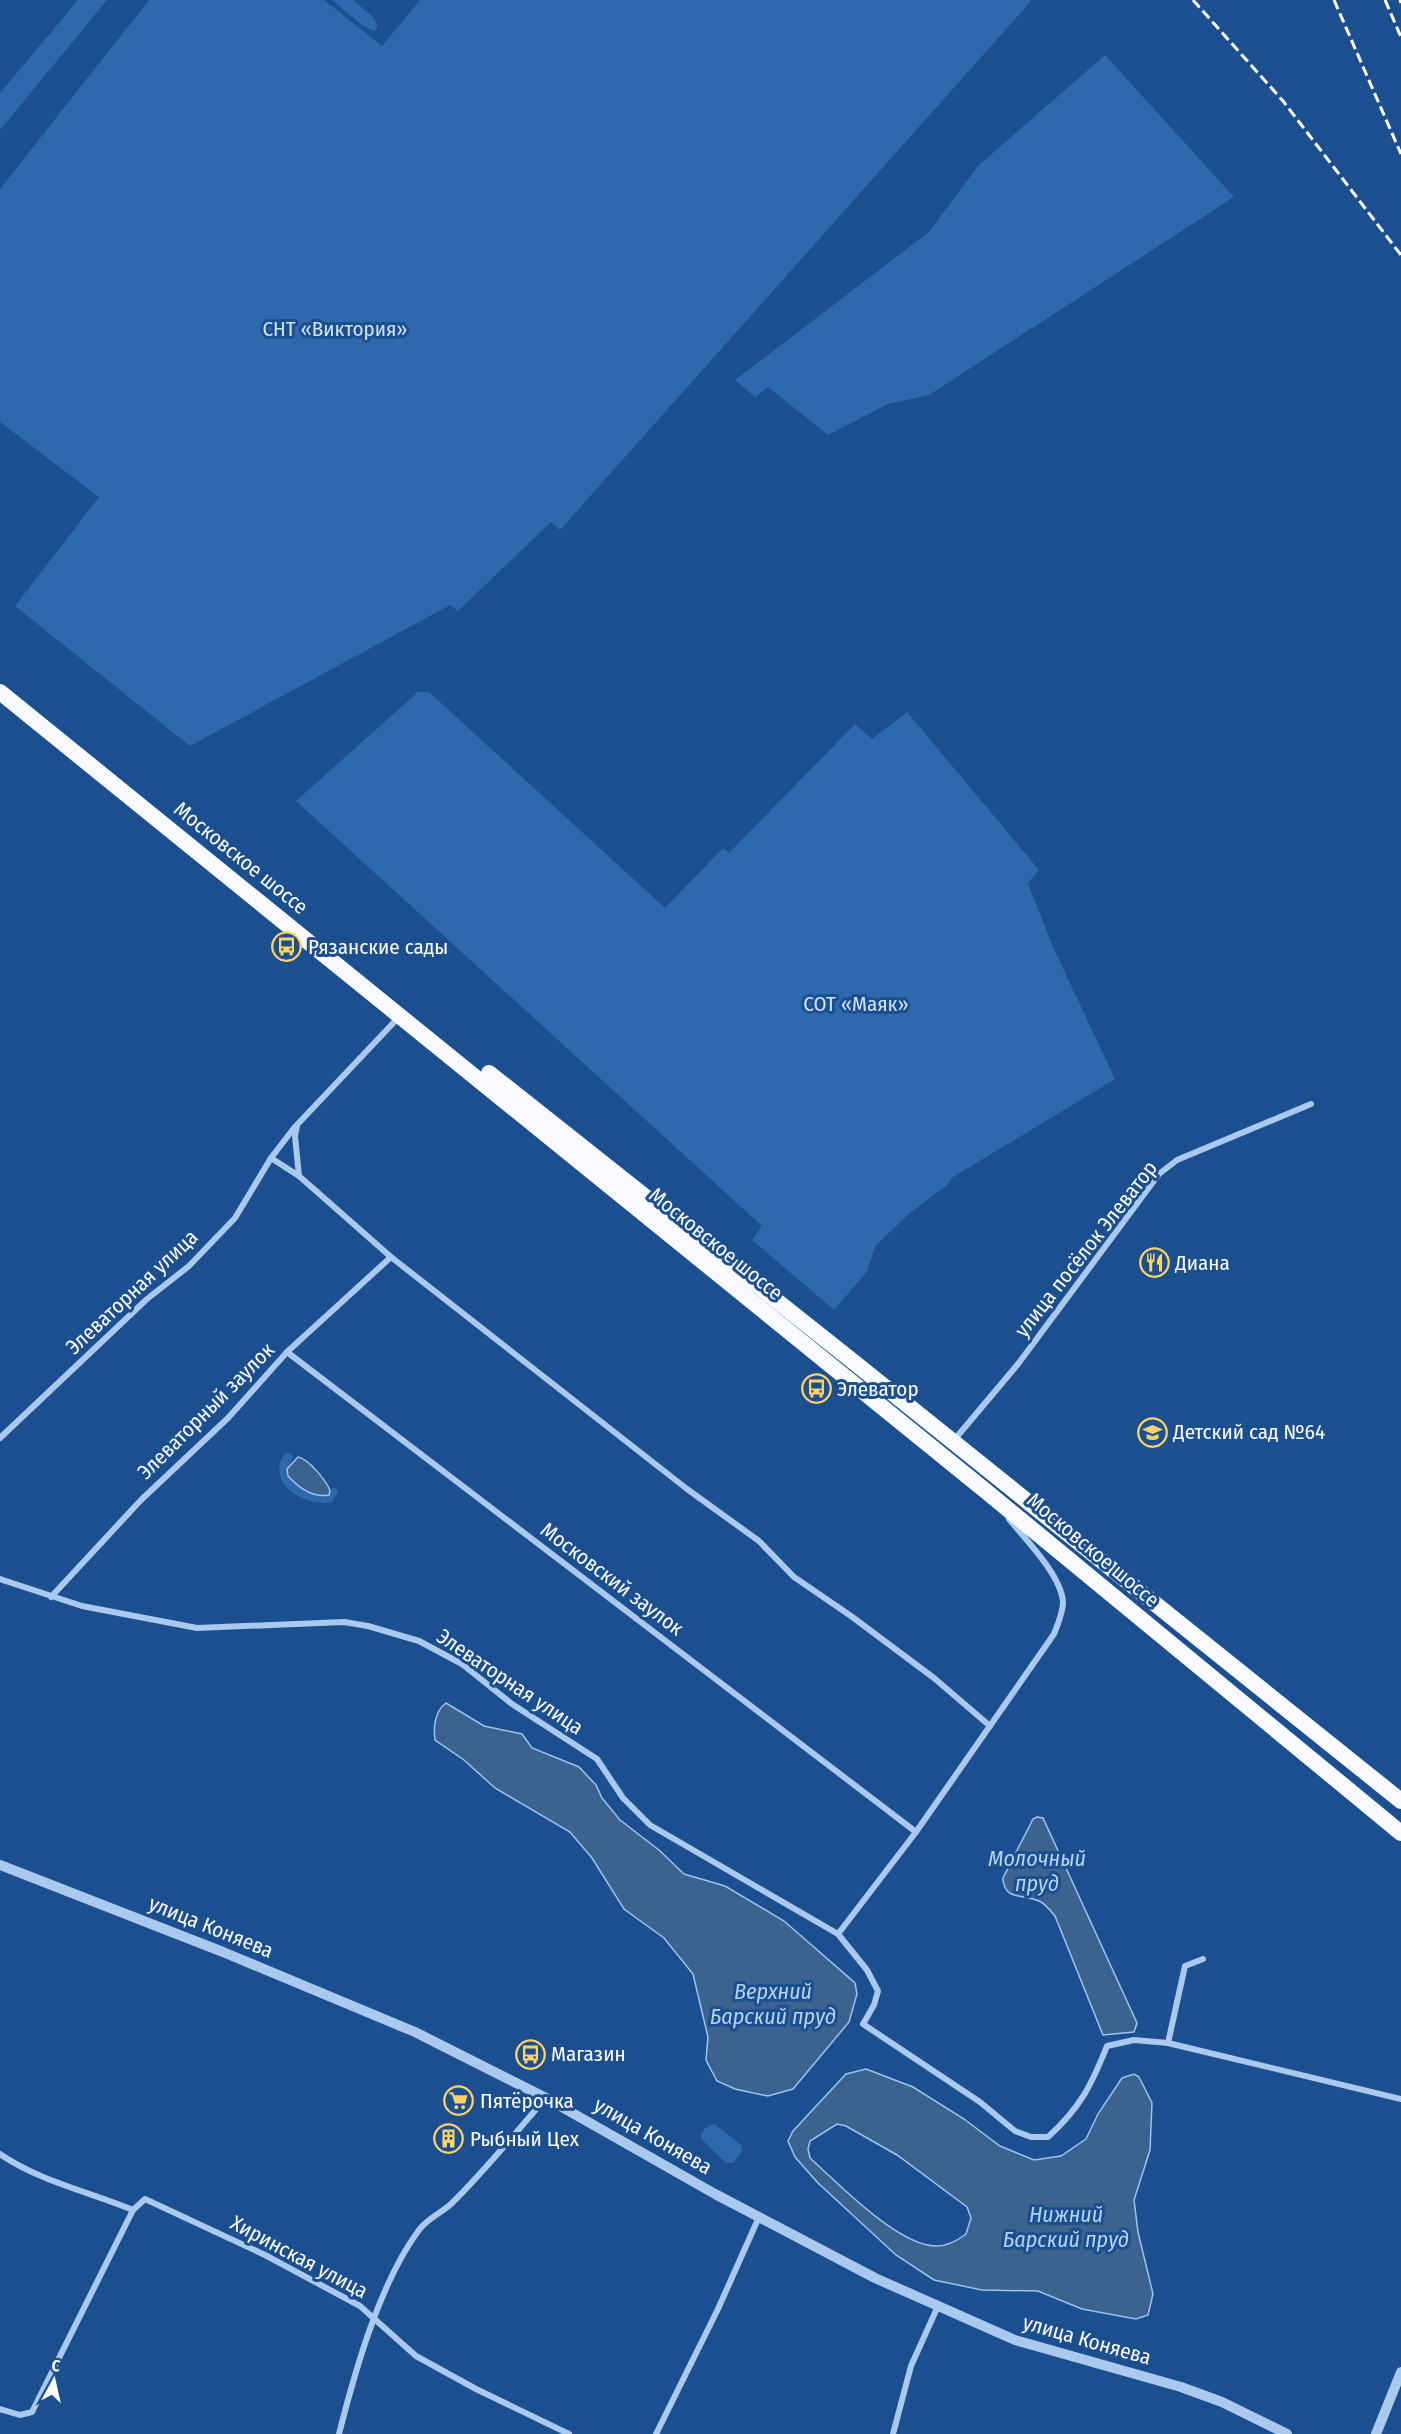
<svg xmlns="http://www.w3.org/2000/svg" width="1401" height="2434" viewBox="0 0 1401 2434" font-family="'Fira Sans Condensed',sans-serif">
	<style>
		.green { fill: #2e69ad }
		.water { fill: #3c6290; stroke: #9cc4f0; stroke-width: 1.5; fill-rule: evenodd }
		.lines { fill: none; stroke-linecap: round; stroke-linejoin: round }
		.minor { stroke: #a9c9ee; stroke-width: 6 }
		.tertiary { stroke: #a9c9ee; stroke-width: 10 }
		.trunk { stroke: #f8faff; stroke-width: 16 }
		.rail { stroke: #fff; stroke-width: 3; stroke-dasharray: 10 4.5; stroke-linecap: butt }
		.labels { text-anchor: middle; stroke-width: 6; stroke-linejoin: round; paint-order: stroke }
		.park-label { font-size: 21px; fill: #cfe3fa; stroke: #1b4f8f }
		.street-label { font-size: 21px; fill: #fff; stroke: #1b4f8f }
		.poi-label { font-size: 21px; fill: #fff; stroke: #1b4f8f; text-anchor: start }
		.water-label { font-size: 22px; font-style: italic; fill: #b5d3f5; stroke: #1b4f8f }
	</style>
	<rect width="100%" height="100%" fill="#1b4f8f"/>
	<g class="green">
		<path d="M78,0H107L0,130V93Z"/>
		<path d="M149,0H324L382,46L420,0H1032L560,530L551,522L458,611L450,605L190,746L15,606L99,497L0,422V189Z"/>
		<path d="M332,0H353L374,18L378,26L374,31L362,25Z"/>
		<path d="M1105,55L1234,197L929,395L888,404L828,435L768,387L755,397L735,380L929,232L978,166Z"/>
		<path d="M418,692H429L665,908L723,848L729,853L855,724L872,739L907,712L1039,870L1028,883L1052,945L1115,1079L953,1177L947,1185L910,1213L876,1245L866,1273L834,1310L752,1240L762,1226L296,801Z"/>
		<path d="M285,1453L291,1454L293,1457C292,1461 288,1466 288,1471C286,1484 319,1492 329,1495L332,1488H335L338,1492L332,1502C306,1508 264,1483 285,1453Z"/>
		<path d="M715,2124L741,2145L742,2152L733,2163H726L701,2139C700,2131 708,2124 715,2124Z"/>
	</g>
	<g class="water">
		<path d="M298,1457C309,1459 326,1481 330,1490L329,1495C313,1498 298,1487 288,1476L287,1469Z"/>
		<path d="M446,1703L484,1726L522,1734L532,1748L579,1767L596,1785L602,1798L620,1820L659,1850L684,1874L725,1886L784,1921L855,1983L857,1994L849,2022L793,2089L768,2096L735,2089L717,2081L706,2060L708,2037L693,1974L664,1938L624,1909L592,1858L570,1832L495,1788L464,1760L435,1740C433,1727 435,1711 446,1703Z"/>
		<path d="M1037,1817L1043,1818L1137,2023L1134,2032L1103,2035L1055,1916C1051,1911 1046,1905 1041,1902C1024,1893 1004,1902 1003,1878L1033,1819Z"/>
		<path d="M866,2069L913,2087L964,2119L1000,2146L1034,2160L1061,2156L1086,2139L1098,2114L1122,2078L1134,2074L1139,2077L1152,2103L1150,2150L1134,2200L1138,2232L1153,2294L1148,2315L1136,2319L1082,2309L1038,2291L982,2290L934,2280L896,2255L818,2183L795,2157L788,2141L793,2131L846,2074ZM837,2124L846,2126L897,2155L967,2207L971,2218L966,2234C958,2240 948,2246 937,2246C899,2247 838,2183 810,2158L808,2149L810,2141Z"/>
	</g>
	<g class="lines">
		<g class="minor">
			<path d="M297,1126L295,1136L299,1176"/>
			<path d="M271,1158L299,1176L391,1257L687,1489L759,1541L794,1577L851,1616L934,1678L990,1726"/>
			<path d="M287,1352L916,1832"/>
			<path d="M0,1438L147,1299L189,1266L235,1218L271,1158L294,1128L398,1018"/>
			<path d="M955,1439L1018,1364L1159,1174L1177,1160L1311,1104"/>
			<path d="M1009,1519C1026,1540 1061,1575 1063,1602C1063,1612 1058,1624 1054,1634L916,1832L838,1934L867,1970L878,1991L874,2005L863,2024L980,2102L1015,2131L1031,2137H1048C1080,2108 1091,2086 1107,2046L1134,2040L1168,2043L1401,2099"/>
			<path d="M0,1579L82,1606L197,1628L344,1622L368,1626L419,1641L462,1664L512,1704L597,1759L623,1798L650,1825L838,1934"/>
			<path d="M51,1597L141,1500L228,1418L287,1352L391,1257"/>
			<path d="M1168,2043L1185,1966L1203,1959"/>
			<path d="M0,2154C39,2181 90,2192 133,2210L145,2199L265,2255L360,2306L416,2356L476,2389L569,2434"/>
			<path d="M0,2409L20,2415L32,2412L133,2210"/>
			<path d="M339,2434C355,2371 380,2282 419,2230C427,2219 441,2213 451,2204C485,2171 515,2133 546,2098"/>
			<path d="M656,2434L718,2309L759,2217"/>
			<path d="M893,2434L911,2366L938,2306"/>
		</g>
		<g class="tertiary">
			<path d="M0,1865L223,1952L415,2032L546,2098L715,2194L875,2278L1015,2340L1181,2387L1222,2402L1287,2434"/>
			<path d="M1376,2434L1401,2372"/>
		</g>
		<g class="trunk">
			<path d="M0,692L987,1492L1401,1833"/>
			<path d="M489,1073L850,1359L1401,1801"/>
		</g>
		<g class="rail">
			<path d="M1193,0L1283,101L1401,255"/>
			<path d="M1334,0L1401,154"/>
			<path d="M1385,0L1401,37"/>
			<path d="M1400,0L1401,3"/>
		</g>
	</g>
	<defs>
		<symbol id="bus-ring" viewBox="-11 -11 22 22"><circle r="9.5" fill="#1b4f8f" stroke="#ffd166" stroke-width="1.5"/><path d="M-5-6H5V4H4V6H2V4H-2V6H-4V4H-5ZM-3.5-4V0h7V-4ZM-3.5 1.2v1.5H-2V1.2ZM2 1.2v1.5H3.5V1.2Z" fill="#ffd166"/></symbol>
		<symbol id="restaurant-ring" viewBox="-11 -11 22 22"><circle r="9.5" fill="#1b4f8f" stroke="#ffd166" stroke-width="1.5"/><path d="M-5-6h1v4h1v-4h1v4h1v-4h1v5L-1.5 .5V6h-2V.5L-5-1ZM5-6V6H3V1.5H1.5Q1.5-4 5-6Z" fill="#ffd166"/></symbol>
		<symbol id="school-ring" viewBox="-11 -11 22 22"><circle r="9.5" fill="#1b4f8f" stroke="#ffd166" stroke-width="1.5"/><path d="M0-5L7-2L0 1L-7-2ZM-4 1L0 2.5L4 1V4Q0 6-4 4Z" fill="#ffd166"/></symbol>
		<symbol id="supermarket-ring" viewBox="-11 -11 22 22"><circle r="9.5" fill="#1b4f8f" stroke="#ffd166" stroke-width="1.5"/><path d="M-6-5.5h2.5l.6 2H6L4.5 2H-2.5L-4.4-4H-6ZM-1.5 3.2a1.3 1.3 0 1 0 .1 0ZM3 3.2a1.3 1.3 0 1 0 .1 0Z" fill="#ffd166"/></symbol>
		<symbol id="building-ring" viewBox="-11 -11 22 22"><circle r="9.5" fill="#1b4f8f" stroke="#ffd166" stroke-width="1.5"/><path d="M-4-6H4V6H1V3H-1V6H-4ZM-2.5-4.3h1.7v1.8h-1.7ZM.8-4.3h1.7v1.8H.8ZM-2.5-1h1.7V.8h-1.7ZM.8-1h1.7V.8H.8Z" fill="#ffd166"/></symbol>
	</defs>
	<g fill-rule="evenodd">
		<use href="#bus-ring" x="270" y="930" width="33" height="33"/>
		<use href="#restaurant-ring" x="1138" y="1246" width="33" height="33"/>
		<use href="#bus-ring" x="800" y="1372" width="33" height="33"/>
		<use href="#school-ring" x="1136" y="1416" width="33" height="33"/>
		<use href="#bus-ring" x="514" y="2038" width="33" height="33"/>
		<use href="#supermarket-ring" x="442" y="2084" width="33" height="33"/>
		<use href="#building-ring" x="432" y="2122" width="33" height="33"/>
	</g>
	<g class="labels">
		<g class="park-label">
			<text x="335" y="336">СНТ «Виктория»</text>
			<text x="856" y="1011">СОТ «Маяк»</text>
		</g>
		<g class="street-label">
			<text transform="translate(241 858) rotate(39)" y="7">Московское шоссе</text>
			<text transform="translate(716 1244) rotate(39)" y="7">Московское шоссе</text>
			<text transform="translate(1086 1249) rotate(-52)" y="7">улица посёлок Элеватор</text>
			<text transform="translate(132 1292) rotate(-43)" y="7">Элеваторная улица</text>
			<text transform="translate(206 1411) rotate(-45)" y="7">Элеваторный заулок</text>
			<text transform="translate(1093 1550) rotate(40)" y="7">Московское шоссе</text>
			<text transform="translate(612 1579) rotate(37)" y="7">Московский заулок</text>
			<text transform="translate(510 1682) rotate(34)" y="7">Элеваторная улица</text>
			<text transform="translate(211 1927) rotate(22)" y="7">улица Коняева</text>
			<text transform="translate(653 2136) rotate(30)" y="7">улица Коняева</text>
			<text transform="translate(299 2257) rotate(28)" y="7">Хиринская улица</text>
			<text transform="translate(1087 2340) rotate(16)" y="7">улица Коняева</text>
		</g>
		<g class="poi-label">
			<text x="308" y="954">Рязанские сады</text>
			<text x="1175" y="1270">Диана</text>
			<text x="837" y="1396">Элеватор</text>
			<text x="1173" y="1439">Детский сад №64</text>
			<text x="551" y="2061">Магазин</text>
			<text x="480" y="2108">Пятёрочка</text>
			<text x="470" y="2146">Рыбный Цех</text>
		</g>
		<g class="water-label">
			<text x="1037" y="1866">Молочный<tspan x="1037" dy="25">пруд</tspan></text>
			<text x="773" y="1999">Верхний<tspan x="773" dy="25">Барский пруд</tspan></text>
			<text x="1066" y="2222">Нижний<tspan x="1066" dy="25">Барский пруд</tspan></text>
		</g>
	</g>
	<g transform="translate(54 2380) rotate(8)" stroke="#1b4f8f" stroke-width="4.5" paint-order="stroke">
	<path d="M0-4.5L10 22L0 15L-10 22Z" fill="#ffffff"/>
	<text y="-9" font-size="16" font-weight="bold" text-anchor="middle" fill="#ffffff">С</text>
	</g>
</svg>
